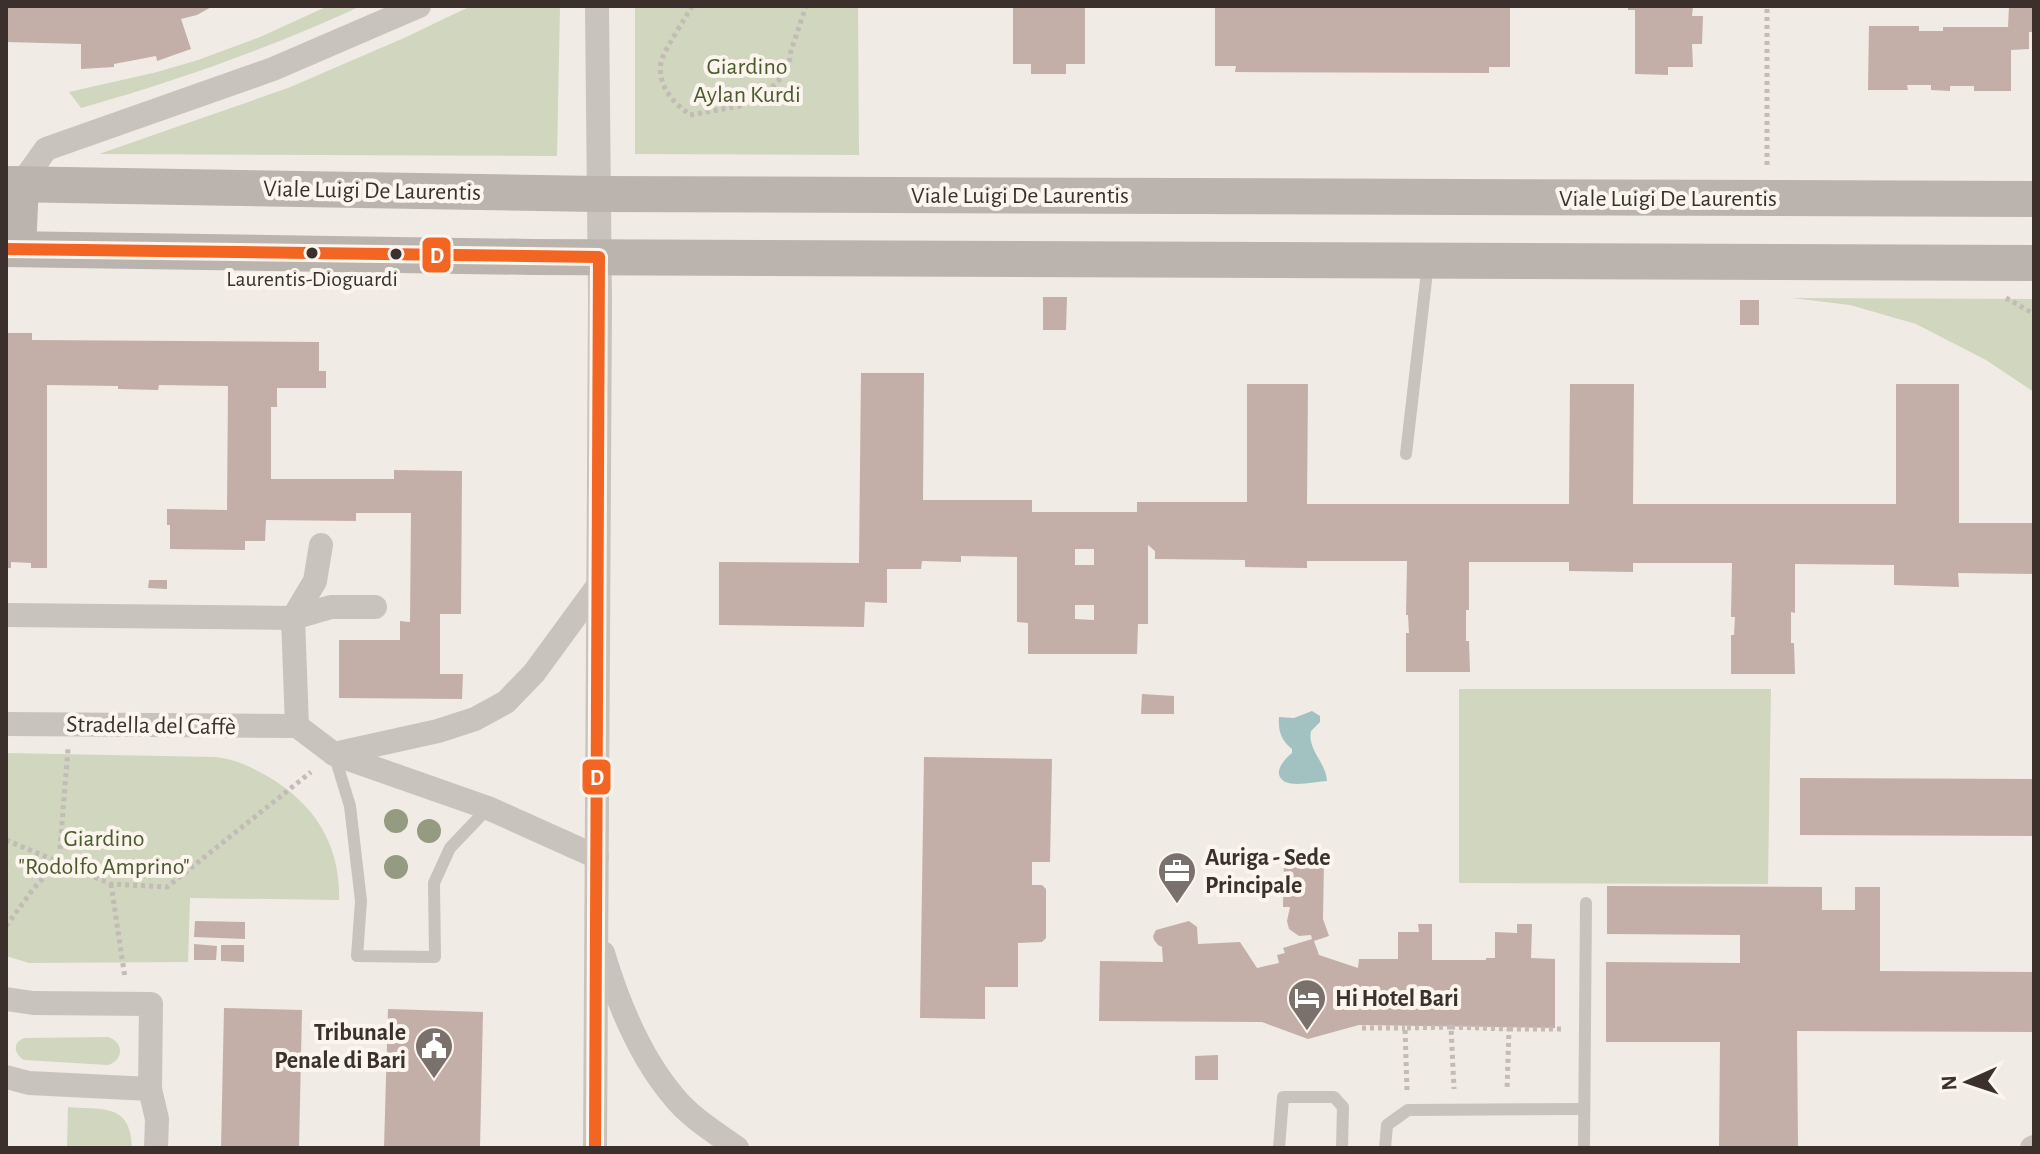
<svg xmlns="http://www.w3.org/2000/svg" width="2040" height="1154" viewBox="0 0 2040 1154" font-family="'Alegreya Sans',sans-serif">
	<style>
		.green { fill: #d1d6bf }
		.water { fill: #a1c2c1 }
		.building { fill: #c3afa7; fill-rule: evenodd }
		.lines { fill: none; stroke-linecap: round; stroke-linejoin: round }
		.path { stroke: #c2bbb6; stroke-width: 5; stroke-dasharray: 4 4; stroke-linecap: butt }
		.lane { stroke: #c9c3be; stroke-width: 12 }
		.street { stroke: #c9c3be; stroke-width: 24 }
		.secondary { stroke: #bab3ae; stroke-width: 36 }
		.bus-1-casing { stroke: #fbf5ee; stroke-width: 18 }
		.bus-1 { stroke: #f26522; stroke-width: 12 }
		.tree { fill: #959b80 }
		.bus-dot { fill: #3b302b; stroke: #fbf5ee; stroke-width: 3 }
		.labels { text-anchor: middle; stroke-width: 8; stroke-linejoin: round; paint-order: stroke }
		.bus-label { font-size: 22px; fill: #3b302b; stroke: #fbf5ee }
		.park-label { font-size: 24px; fill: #4a5a2e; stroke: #fbf5ee }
		.street-label { font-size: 24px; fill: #3b302b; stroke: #fbf5ee }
		.poi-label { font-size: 24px; font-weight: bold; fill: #3b302b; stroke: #fbf5ee; text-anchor: start }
		.line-badge { stroke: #fbf5ee; stroke-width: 3 }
		.badge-label { font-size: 22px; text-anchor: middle; font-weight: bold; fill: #fff }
	</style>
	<rect width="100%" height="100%" fill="#f0ebe5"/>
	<g class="green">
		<path d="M328,6H361C270,48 177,81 81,108L69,92L157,72L198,60L260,37Z"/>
		<path d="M471,6H560L557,156L99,154L288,88L404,38Z"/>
		<path d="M635,6H858L859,155L635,154Z"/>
		<path d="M1792,298L2034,299V392L1986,360L1916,324L1850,305Z"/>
		<path d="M1459,689H1771L1768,884L1459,883Z"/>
		<path d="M6,753L215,757C234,759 250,766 267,776C314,803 341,845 339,900L190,898L188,962L29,963L6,956Z"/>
		<path d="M108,1037C124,1042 124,1060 108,1065L24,1060C14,1054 12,1043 24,1038Z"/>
		<path d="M68,1107C103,1110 131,1103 132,1148H67Z"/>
	</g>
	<path class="water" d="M1312,711L1320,716V722L1311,731C1307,750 1326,762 1327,781C1315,781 1282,791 1279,774C1278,766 1286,758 1292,753V749C1281,740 1278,731 1279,717L1294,718Z"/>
	<g class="building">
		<path d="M6,6H213L197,15L181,19L191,49L157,61L156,56L114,64V67L81,69V44L6,42Z"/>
		<path d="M1013,6H1085V64H1066V74H1031V64H1013Z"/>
		<path d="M1215,6H1510V67H1489V73L1235,72L1236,66H1215Z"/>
		<path d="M1628,6H1693L1692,16H1703L1702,44H1692L1693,67H1668V75L1635,74V10H1628Z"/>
		<path d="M2009,6H2034V32H2029V49L2011,50V91H1974V86H1950V91L1931,90V85H1907L1908,90H1868L1869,26H1919V31H1943V27H2008Z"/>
		<path d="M1043,297H1067L1066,330H1043Z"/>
		<rect x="1740" y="300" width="19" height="25"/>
		<path d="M6,333H32V340L319,342V371H326V388H277V407H271V479H394V470L462,471L461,614H440V674H463L462,699L339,698V640H400V621L410,622L411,513H356V521L266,520L265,541H245V550L170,549V525H167V509L227,510L228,386L159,385L158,390L118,389V386L47,385V568H31V563L11,562V568H6Z"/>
		<path d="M861,373H924L923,500H1032V512H1137V502H1247V384H1308L1307,504H1569L1570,384H1634L1633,504H1896V384H1959V523H2034V574L1958,573L1959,587L1894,585V565L1795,564V613L1791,612V643H1794L1795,674H1731V635H1734L1735,617H1731L1732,563H1633V572L1569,571V562H1469V610H1466V641H1469L1470,672H1406V633H1409L1408,615H1406L1407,561H1307V568L1245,567V560L1155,559V551L1148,545V624H1138L1137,654H1028V623L1017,622V557L961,556V562L922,561L921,569H887V603L865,602L864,627L719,625V562L859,563ZM1075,549H1094V565H1075ZM1075,605H1094V620L1075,619Z"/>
		<path d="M149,580H167V589L148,588Z"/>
		<path d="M1142,694L1174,696V714H1141Z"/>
		<path d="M924,757L1052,759L1050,862H1032V885H1042L1046,889V938L1042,942L1018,943V987H985V1019L920,1018Z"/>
		<path d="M1800,778L2034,779V836L1800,835Z"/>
		<path d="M1284,859L1324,860L1323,919L1329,936L1314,941L1319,955L1358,968L1359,959H1398V932H1419L1418,924H1432V960H1486V958H1495V932L1517,933V924H1532L1531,958L1555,959V1028L1359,1025L1308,1039L1262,1022L1099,1021L1100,961L1163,962L1162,947L1158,945L1154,940L1153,936L1156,930L1189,921L1197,927L1198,944L1240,942L1257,968L1279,963L1277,955L1285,953L1283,948L1312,939L1311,935L1299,936L1289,929L1287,921L1290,907H1283Z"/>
		<path d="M1607,886L1822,887V910H1855V887H1880V971L2034,972V1032L1797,1031L1798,1148H1719L1720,1042H1606V962L1740,963V935L1607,934Z"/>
		<path d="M195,921L245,922V939L194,937Z"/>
		<path d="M194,944L217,946L216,960H194Z"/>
		<path d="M221,945H244V962L221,961Z"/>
		<path d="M224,1008L302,1010L299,1148H221Z"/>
		<path d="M388,1009L483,1012L480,1148H384Z"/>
		<path d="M1218,1055V1080H1195V1056Z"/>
	</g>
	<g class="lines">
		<g class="path">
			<path d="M692,6C686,17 663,52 661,62C657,86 673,102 690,115L740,106L770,89L788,71L791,51L806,6"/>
			<path d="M1767,165V6"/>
			<path d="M2006,298L2034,314"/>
			<path d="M6,840L111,884L167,887L311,772"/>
			<path d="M111,884L125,978"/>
			<path d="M6,926L34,888L59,861L68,749"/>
			<path d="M1451,1027L1509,1029L1507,1090"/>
			<path d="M1362,1028H1405"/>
			<path d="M1509,1029H1564"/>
			<path d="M1407,1090L1405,1028L1451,1027L1454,1089"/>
		</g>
		<g class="lane">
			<path d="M1406,454L1428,263"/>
			<path d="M334,754L350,806L361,901L357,956L435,957L434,883L450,848L488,808"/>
			<path d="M1279,1148L1283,1097H1334L1343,1107L1342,1148"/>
			<path d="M1385,1148L1387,1125L1408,1110L1584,1109"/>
			<path d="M1584,1148L1586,903"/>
		</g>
		<g class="street">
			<path d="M21,184L46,149L273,69L419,6"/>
			<path d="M6,615L293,618L331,607H375"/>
			<path d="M6,724L297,726L334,754L488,808L597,857"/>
			<path d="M297,726L293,618L315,581L321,545"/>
			<path d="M334,754L438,731L475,719L506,702L534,673L597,587"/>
			<path d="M603,953C618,1003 640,1057 674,1097C691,1118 716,1133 737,1148"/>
			<path d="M6,999L33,1003L151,1004L150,1089L157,1119L156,1148"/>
			<path d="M6,1077L29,1083L150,1089"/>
			<path d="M595,1148L600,300L597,6"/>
			<path d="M2032,1148L2034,1147"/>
		</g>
		<g class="secondary">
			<path d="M6,184L598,194L2034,199"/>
			<path d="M6,249L533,257L2034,263"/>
			<path d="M18,249L21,184"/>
		</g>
		<defs>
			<path id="bus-1" d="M6,249L599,257L595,1148"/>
		</defs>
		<use href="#bus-1" class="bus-1-casing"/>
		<use href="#bus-1" class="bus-1"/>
	</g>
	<g class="tree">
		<circle cx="396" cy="821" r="12"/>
		<circle cx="429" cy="831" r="12"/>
		<circle cx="396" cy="867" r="12"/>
	</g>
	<defs>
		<symbol id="office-pin" viewBox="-11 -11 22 30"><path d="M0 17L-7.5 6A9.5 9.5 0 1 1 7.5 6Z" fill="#7a716c" stroke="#fbf5ee"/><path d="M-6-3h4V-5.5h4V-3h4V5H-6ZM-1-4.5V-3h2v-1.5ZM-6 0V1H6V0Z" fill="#fff"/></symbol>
		<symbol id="hotel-pin" viewBox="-11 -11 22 30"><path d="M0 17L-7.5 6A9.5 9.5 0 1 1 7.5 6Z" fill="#7a716c" stroke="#fbf5ee"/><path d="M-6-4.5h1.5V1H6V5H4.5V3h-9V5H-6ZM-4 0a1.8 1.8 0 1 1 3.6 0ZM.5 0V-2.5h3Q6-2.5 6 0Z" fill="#fff"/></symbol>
		<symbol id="civic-pin" viewBox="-11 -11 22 30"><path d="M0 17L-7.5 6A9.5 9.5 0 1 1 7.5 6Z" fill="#7a716c" stroke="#fbf5ee"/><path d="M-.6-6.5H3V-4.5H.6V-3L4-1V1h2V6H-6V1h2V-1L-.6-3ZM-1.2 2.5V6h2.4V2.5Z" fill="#fff"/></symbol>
	</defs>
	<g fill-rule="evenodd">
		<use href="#office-pin" x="1155" y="849" width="44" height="60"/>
		<use href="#hotel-pin" x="1285" y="976" width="44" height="60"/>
		<use href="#civic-pin" x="412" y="1024" width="44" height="60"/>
	</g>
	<g class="bus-dot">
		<circle cx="312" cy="253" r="7"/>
		<circle cx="396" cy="254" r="7"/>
	</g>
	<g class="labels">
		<g class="bus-label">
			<text x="312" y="286">Laurentis-Dioguardi</text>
		</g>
		<g class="park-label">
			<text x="747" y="74">Giardino<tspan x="747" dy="28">Aylan Kurdi</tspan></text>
			<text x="104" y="846">Giardino<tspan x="104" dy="28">"Rodolfo Amprino"</tspan></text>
		</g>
		<g class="street-label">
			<text transform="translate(372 190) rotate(1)" y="8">Viale Luigi De Laurentis</text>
			<text x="1020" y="203">Viale Luigi De Laurentis</text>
			<text x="1668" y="206">Viale Luigi De Laurentis</text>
			<text transform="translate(151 725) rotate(1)" y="8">Stradella del Caffè</text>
		</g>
		<g class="poi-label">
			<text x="1205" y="865">Auriga - Sede<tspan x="1205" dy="28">Principale</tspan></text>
			<text x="1335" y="1006">Hi Hotel Bari</text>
			<text x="406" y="1040" text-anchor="end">Tribunale<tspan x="406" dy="28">Penale di Bari</tspan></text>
		</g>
	</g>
	<g class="line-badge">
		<rect x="421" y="236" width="31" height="38" rx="8" fill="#f26522"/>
		<rect x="581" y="758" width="31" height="38" rx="8" fill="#f26522"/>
	</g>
	<g class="badge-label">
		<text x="437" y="263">D</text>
		<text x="597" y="785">D</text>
	</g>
	<rect width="2040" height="1154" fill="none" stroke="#3b302b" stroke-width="16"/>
	<g transform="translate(1968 1082) rotate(267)" stroke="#fbf5ee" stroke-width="6" paint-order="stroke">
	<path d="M0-6L14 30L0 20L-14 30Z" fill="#3b302b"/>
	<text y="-12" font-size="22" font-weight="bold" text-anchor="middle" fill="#3b302b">N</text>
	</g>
</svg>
